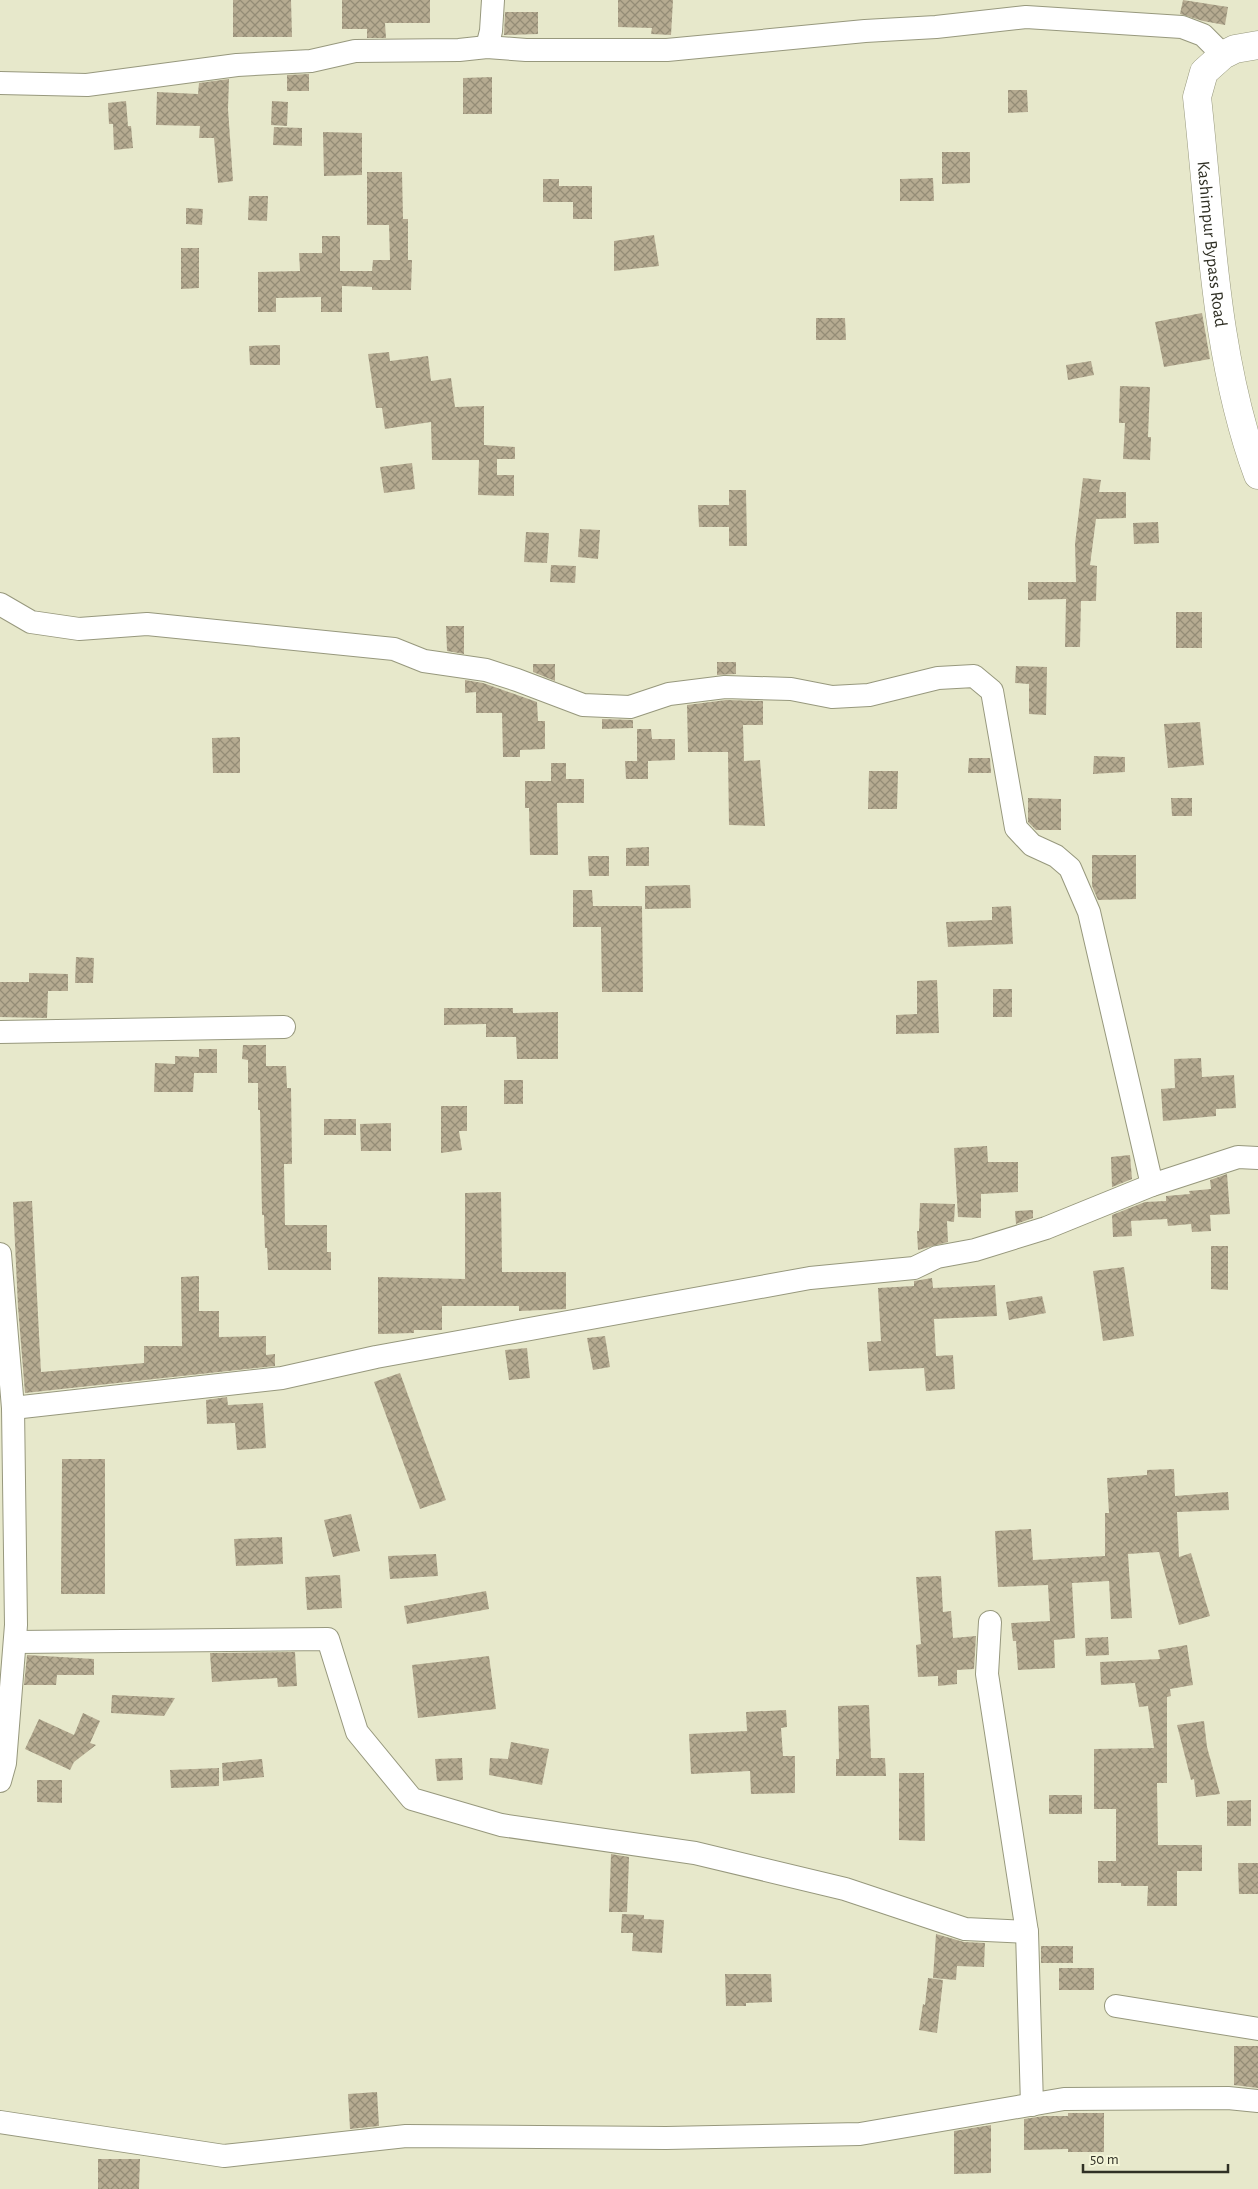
<svg xmlns="http://www.w3.org/2000/svg" width="1258" height="2189" viewBox="0 0 1258 2189" font-family="'Alegreya Sans',sans-serif">
	<style>
		.building { fill: url(#building-cross-hatch) }
		.lines { fill: none; stroke-linecap: round; stroke-linejoin: round }
		.minor-casing { stroke: #97987d; stroke-width: 24 }
		.secondary-casing { stroke: #97987d; stroke-width: 29 }
		.minor { stroke: #fff; stroke-width: 22 }
		.secondary { stroke: #fff; stroke-width: 28 }
		.labels { text-anchor: middle; stroke-width: 4; stroke-linejoin: round; paint-order: stroke }
		.street-label { font-size: 18px; fill: #303025; stroke: #f4f5d8 }
	</style>
	<defs>
		<pattern id="building-cross-hatch" width="8" height="8" patternUnits="userSpaceOnUse" patternTransform="scale(1.25)"><rect width="8" height="8" fill="#b6ab91"/><path d="M0 0l8 8M0 8l8-8" fill="none" stroke="#948c76"/></pattern>
	</defs>
	<rect width="100%" height="100%" fill="#e7e8cb"/>
	<g class="building">
		<path d="M233,0H291L292,37H233Z"/>
		<path d="M342,0H430V23H385L386,38H367V29H342Z"/>
		<path d="M618,0H673L671,35L651,34L652,28L618,27Z"/>
		<path d="M1183,0L1228,7L1225,25L1203,21L1180,14Z"/>
		<path d="M505,12H538V34L504,35Z"/>
		<path d="M309,74V91H287V75Z"/>
		<path d="M492,77V114H463V78Z"/>
		<path d="M229,79L228,109L233,181L218,183L214,138H199L200,126L156,125L157,92L198,94L199,83Z"/>
		<path d="M1008,90H1027L1028,112L1008,113Z"/>
		<path d="M126,101L128,126H131L133,148L114,150L113,124H109L108,103Z"/>
		<path d="M272,101L288,102L287,126L271,125Z"/>
		<path d="M274,127L302,128V146L273,145Z"/>
		<path d="M323,132L362,133V175L324,176Z"/>
		<path d="M942,152H970V183L942,184Z"/>
		<path d="M367,172H402L403,219H408V260H412L411,290H372V287L342,286V312H321V297L276,298V312H258V272L300,271L299,253H322V236H340V271H372L373,260H390L389,225H367Z"/>
		<path d="M933,178L934,201H900V179Z"/>
		<path d="M543,179H559V186H592V219H573V202H543Z"/>
		<path d="M249,196H268L267,221L248,220Z"/>
		<path d="M186,208L203,209L202,225L186,224Z"/>
		<path d="M654,235L659,266L614,271V241Z"/>
		<path d="M181,248H199V288L181,289Z"/>
		<path d="M1202,313L1210,359L1164,367L1155,322Z"/>
		<path d="M816,318H845L846,340H816Z"/>
		<path d="M280,345V365H250L249,346Z"/>
		<path d="M389,352L390,361L428,356L431,381L451,378L455,407L484,406V445L515,447V459H497V475H514V496L478,495L479,460H432L431,422L385,429L382,408H376L368,354Z"/>
		<path d="M1091,361L1094,375L1068,380L1066,365Z"/>
		<path d="M1120,386L1150,387L1148,437H1151L1150,460L1123,459L1125,423H1119Z"/>
		<path d="M412,463L415,489L384,493L380,467Z"/>
		<path d="M1083,478L1101,480L1099,492H1126V518L1096,519L1090,565L1097,566L1096,601H1081L1080,647H1065L1066,599L1028,600V582H1076L1075,544Z"/>
		<path d="M729,490H746L747,546H729V527H699L698,505H729Z"/>
		<path d="M1158,522L1159,543L1134,544L1133,523Z"/>
		<path d="M580,529L600,530L598,559L578,557Z"/>
		<path d="M526,532L549,533L547,563L524,562Z"/>
		<path d="M551,565L576,566L575,583L550,582Z"/>
		<rect x="1176" y="612" width="26" height="36"/>
		<path d="M446,626H464V654L447,651Z"/>
		<path d="M717,662H736V674L717,675Z"/>
		<path d="M533,664H555V681L533,672Z"/>
		<path d="M1016,666L1047,667L1046,715L1029,714V684L1015,683Z"/>
		<path d="M465,680L483,683L537,702L538,721H545V749L520,750V757H503L502,713H476V692L465,693Z"/>
		<path d="M726,700L763,701V725H743L744,761L760,760L765,826L729,825L728,752H688L687,705Z"/>
		<path d="M602,719L633,720V728L602,729Z"/>
		<path d="M1200,722L1204,765L1168,768L1164,724Z"/>
		<path d="M637,729H651L652,739H675V760L648,761V779H626L625,761H637Z"/>
		<path d="M240,737V773H213L212,738Z"/>
		<path d="M1094,756L1125,757V772L1093,774Z"/>
		<path d="M969,758H990L991,773H968Z"/>
		<path d="M551,763H566V779H584V803H557L558,855H530L529,808H525V781H551Z"/>
		<path d="M869,771H898L897,809H868Z"/>
		<path d="M1028,798L1061,799V830H1036L1028,822Z"/>
		<path d="M1171,798H1192V816H1172Z"/>
		<path d="M649,847V866H626V848Z"/>
		<path d="M1092,855H1136V899L1098,900L1092,886Z"/>
		<path d="M588,856H609V876H589Z"/>
		<path d="M690,885L691,908L645,909V886Z"/>
		<path d="M573,890H592L593,906H642L643,992H602L601,927H573Z"/>
		<path d="M1011,906L1013,944L948,947L946,922L992,920V907Z"/>
		<path d="M76,957L94,958L93,983H75Z"/>
		<path d="M29,973L68,974V991H48L47,1018L0,1017V982H29Z"/>
		<path d="M937,980L939,1033L896,1034V1015L917,1014V981Z"/>
		<rect x="993" y="989" width="19" height="28"/>
		<path d="M444,1008H513V1013L558,1012V1059H517L516,1037H486V1024L444,1025Z"/>
		<path d="M243,1045H266V1066H286L287,1088H291L292,1164H284L285,1225H327V1252H331V1270H268L267,1248H265L264,1215H262L260,1110H258V1083H248V1060L242,1059Z"/>
		<path d="M199,1049H217V1073H194L193,1092H154L155,1063L175,1064V1056L199,1057Z"/>
		<path d="M1201,1058L1202,1077L1234,1075L1236,1108L1216,1109V1116L1163,1121L1161,1089L1175,1088L1174,1059Z"/>
		<rect x="504" y="1080" width="19" height="24"/>
		<path d="M441,1106H467V1131H459L462,1150L441,1153Z"/>
		<rect x="324" y="1119" width="32" height="16"/>
		<path d="M391,1123V1151H361L360,1124Z"/>
		<path d="M987,1146L988,1162H1018V1192L981,1194V1218L958,1217L954,1148Z"/>
		<path d="M1130,1155L1132,1179L1112,1187L1111,1157Z"/>
		<path d="M1227,1174L1230,1214L1210,1215L1211,1231L1192,1232L1191,1224L1168,1226L1167,1219L1131,1221L1132,1236L1113,1237L1112,1215L1145,1202L1166,1201V1196L1190,1194L1189,1191L1211,1189L1210,1180Z"/>
		<path d="M501,1192L502,1272H566V1309L519,1311V1306H442V1330H414V1333L378,1334V1277L465,1279V1193Z"/>
		<path d="M32,1201L41,1372L144,1363V1346H182L181,1277L199,1276V1311H219V1337L266,1336V1355L275,1354V1366L25,1393L18,1307L13,1202Z"/>
		<path d="M920,1203L955,1204L954,1222L947,1221L948,1242L918,1250L917,1231H919Z"/>
		<path d="M1033,1210V1218L1016,1224L1015,1211Z"/>
		<path d="M1211,1246H1228V1290L1211,1289Z"/>
		<path d="M1124,1267L1134,1336L1103,1341L1093,1271Z"/>
		<path d="M932,1278L933,1288L995,1285L997,1316L934,1319L936,1356L953,1355L955,1389L926,1391L924,1368L869,1371L867,1342L881,1341L878,1288L914,1286V1281Z"/>
		<path d="M1042,1296L1046,1313L1009,1320L1006,1302Z"/>
		<path d="M605,1336L610,1367L593,1370L587,1338Z"/>
		<path d="M527,1348L530,1378L509,1380L505,1350Z"/>
		<path d="M400,1373L446,1500L420,1509L374,1382Z"/>
		<path d="M227,1397L228,1405L263,1403L266,1448L237,1450L235,1423L207,1424L206,1400Z"/>
		<path d="M62,1459H105V1594H61Z"/>
		<path d="M1174,1469L1175,1496L1228,1492L1229,1510L1177,1512L1179,1557L1191,1553L1210,1616L1179,1625L1159,1552L1128,1554L1132,1618L1111,1619L1109,1581L1072,1583L1075,1638L1054,1640L1055,1668L1018,1670L1016,1641H1013L1011,1623L1050,1621L1048,1585L998,1587L995,1531L1031,1529L1033,1560L1105,1556V1513H1109L1107,1478L1147,1475V1470Z"/>
		<path d="M351,1514L360,1551L333,1557L324,1520Z"/>
		<path d="M282,1537L283,1564L236,1566L234,1539Z"/>
		<path d="M436,1554L438,1576L390,1579L388,1556Z"/>
		<path d="M340,1575L342,1608L307,1610L305,1577Z"/>
		<path d="M941,1576L943,1612L951,1611L953,1638L976,1636L974,1669L957,1670V1684L938,1686V1676L918,1677L916,1645L921,1644L916,1577Z"/>
		<path d="M486,1591L489,1609L407,1624L404,1606Z"/>
		<path d="M1108,1637L1109,1655L1086,1656L1085,1638Z"/>
		<path d="M1187,1645L1193,1685L1170,1689L1171,1696L1167,1697V1783H1157L1158,1845H1202V1871H1177V1906H1147L1148,1886H1121V1883H1098V1861H1116V1809H1094V1749L1154,1748L1148,1706L1139,1707L1135,1683L1101,1685L1100,1662L1160,1659L1158,1650Z"/>
		<path d="M295,1652L297,1686L278,1687L277,1678L212,1682L210,1653Z"/>
		<path d="M27,1655L94,1659V1675H57L56,1685H24Z"/>
		<path d="M489,1656L496,1709L418,1718L412,1665Z"/>
		<path d="M112,1695L175,1698L164,1716L111,1713Z"/>
		<path d="M869,1705L871,1758H885L886,1776H836V1759H839L838,1706Z"/>
		<path d="M786,1710L787,1727L781,1728L783,1756H795V1793L751,1794L750,1771L691,1774L689,1734L747,1731L746,1712Z"/>
		<path d="M83,1713L100,1721L90,1743L96,1745L74,1762L70,1770L25,1749L39,1719L74,1735Z"/>
		<path d="M1204,1721L1207,1747L1220,1794L1196,1797L1194,1779L1191,1780L1177,1725Z"/>
		<path d="M511,1742L549,1749L542,1785L489,1775L490,1758L508,1759Z"/>
		<path d="M462,1758L463,1780L437,1781L435,1759Z"/>
		<path d="M262,1759L264,1777L223,1781L222,1763Z"/>
		<path d="M219,1768V1786L171,1788L170,1770Z"/>
		<path d="M899,1773H924L925,1841L899,1840Z"/>
		<path d="M37,1780H62V1803L37,1802Z"/>
		<rect x="1049" y="1795" width="33" height="19"/>
		<path d="M1251,1800V1826H1227V1801Z"/>
		<path d="M611,1854L629,1857L627,1912H609Z"/>
		<path d="M1238,1863H1258V1894H1239Z"/>
		<path d="M622,1914L644,1915V1919L664,1920L662,1953L632,1951L633,1933H621Z"/>
		<path d="M936,1934L964,1942L985,1943L984,1967L957,1966L956,1980L933,1978Z"/>
		<rect x="1041" y="1946" width="32" height="17"/>
		<rect x="1059" y="1968" width="35" height="22"/>
		<path d="M725,1974H771L772,2002L746,2003V2006H726Z"/>
		<path d="M928,1978L943,1980L937,2033L919,2030L923,2004L925,2005Z"/>
		<path d="M1234,2046H1258V2088L1234,2085Z"/>
		<path d="M377,2092L379,2126L350,2129L348,2094Z"/>
		<path d="M1068,2113H1104V2152H1068V2149L1024,2150V2119L1044,2116H1068Z"/>
		<path d="M991,2125V2173L954,2174V2131Z"/>
		<path d="M98,2159H140L139,2189H98Z"/>
	</g>
	<g class="lines">
		<defs>
			<g id="minor">
				<path d="M487,47L491,31L493,0"/>
				<path d="M0,83L87,85L237,65L311,61L355,51L459,50L487,47L526,50H667L865,31L936,27L1026,17L1182,27L1203,35L1223,55"/>
				<path d="M0,604L31,622L79,629L147,624L394,649L424,661L486,670L517,680L583,705L630,707L669,694L725,687L791,689L832,697L869,695L938,678L974,676L992,691L1016,828L1032,845L1056,856L1070,868L1089,912L1152,1185"/>
				<path d="M0,1032L284,1027"/>
				<path d="M0,1254L13,1408L16,1625L5,1763L0,1781"/>
				<path d="M13,1408L282,1378L376,1357L810,1278L914,1268L937,1257L975,1250L1046,1228L1152,1185L1238,1157L1258,1158"/>
				<path d="M990,1622L987,1674L1027,1932L1032,2105"/>
				<path d="M15,1642L328,1639L357,1732L412,1799L501,1825L695,1853L845,1889L965,1929L1027,1932"/>
				<path d="M1116,2006L1258,2029"/>
				<path d="M0,2122L224,2156L406,2136L666,2138L860,2134L1064,2099L1228,2098L1258,2101"/>
			</g>
			<g id="secondary">
				<path id="s1" d="M1258,45L1235,49L1223,55L1204,72L1197,97C1211,222 1214,356 1258,475"/>
			</g>
		</defs>
		<use href="#minor" class="minor-casing"/>
		<use href="#secondary" class="secondary-casing"/>
		<use href="#minor" class="minor"/>
		<use href="#secondary" class="secondary"/>
	</g>
	<g class="labels">
		<g class="street-label">
			<text dy="6" stroke="none"><textPath href="#s1" startOffset="236">Kashimpur Bypass Road</textPath></text>
		</g>
	</g>
	<path d="M1083 2164v8h145v-8" fill="none" stroke="#303025" stroke-width="2.5"/>
	<text x="1090" y="2164" font-size="15" fill="#303025" stroke="#f4f5d8" stroke-width="4" paint-order="stroke">50 m</text>
</svg>
